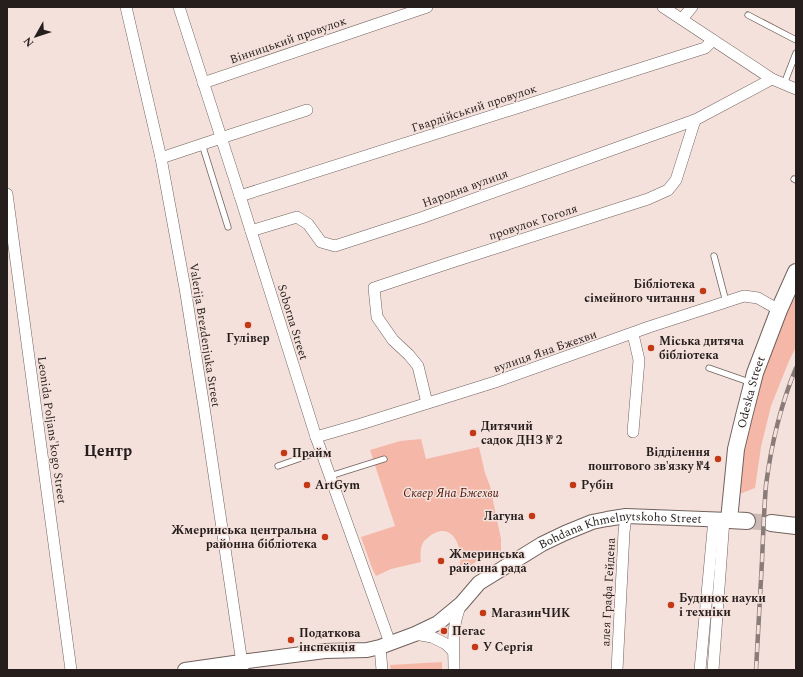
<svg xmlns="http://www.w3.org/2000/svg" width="803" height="677" viewBox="0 0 803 677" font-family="Spectral,serif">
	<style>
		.green { fill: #f5b8a8 }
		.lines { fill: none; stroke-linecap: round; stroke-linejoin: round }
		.secondary-tunnel { stroke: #cbbab6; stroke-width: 16; stroke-dasharray: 16 8; stroke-linecap: butt }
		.service-casing { stroke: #71615c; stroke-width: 7 }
		.minor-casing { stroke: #71615c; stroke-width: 12 }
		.tertiary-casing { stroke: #71615c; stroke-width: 16 }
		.secondary-casing { stroke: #71615c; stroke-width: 18 }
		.service { stroke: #fff; stroke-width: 5.5 }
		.minor { stroke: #fff; stroke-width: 11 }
		.tertiary { stroke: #fff; stroke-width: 14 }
		.secondary { stroke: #fff; stroke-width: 16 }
		.rail-casing { stroke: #897b78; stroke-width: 4.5 }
		.rail { stroke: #f5e1dc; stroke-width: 3; stroke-dasharray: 9; stroke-linecap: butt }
		.poi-dot { fill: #c33916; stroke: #f5e1dc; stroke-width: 1.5 }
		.labels { text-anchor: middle; stroke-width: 3; stroke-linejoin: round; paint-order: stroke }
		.street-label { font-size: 12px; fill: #251e1c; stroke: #f5e1dc }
		.poi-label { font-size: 12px; font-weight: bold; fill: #251e1c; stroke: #f5e1dc; text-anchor: start }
		.park-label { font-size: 12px; font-style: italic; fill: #4a160a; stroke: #f5e1dc }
		.district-label { font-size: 16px; font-weight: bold; fill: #251e1c; stroke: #f5e1dc }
	</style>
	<rect width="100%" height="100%" fill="#f5e1dc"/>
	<g class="green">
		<path d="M796,272V347L789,361L771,406L761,447L755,488L732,497L736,449Z"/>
		<path d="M421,439L426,459L479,447L485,473L490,486L501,539V551L491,553L452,576C454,571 459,567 460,563C462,558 461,552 459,548C455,533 445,526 431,535C429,537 426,539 424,541C420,547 420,555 421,562L391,569L376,576L372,568L361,537L395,526L370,450L400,441Z"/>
		<path d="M442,662V670H391L390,665Z"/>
	</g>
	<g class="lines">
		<path class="secondary-tunnel" d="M747,521L771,523"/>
		<defs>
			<g id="service">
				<path d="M748,15L796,40"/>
				<path d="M784,84L796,53"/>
				<path d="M202,144L228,227"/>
				<path d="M794,179L796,180"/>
				<path d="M714,256L726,302"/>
				<path d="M709,368L752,383"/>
				<path d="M278,466L321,451"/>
				<path d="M330,476L384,459"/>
			</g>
			<g id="minor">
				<path d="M126,7L161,158L185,288L204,407L243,670"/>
				<path d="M179,7L240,196L316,437L390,643"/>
				<path d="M663,7L772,79L796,89"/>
				<path d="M682,19L692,7"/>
				<path d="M203,83L427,7"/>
				<path d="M161,158L221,138L307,110"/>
				<path d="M7,194L71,670"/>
				<path d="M240,196L705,48L713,40"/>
				<path d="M251,231L297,217L308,224L321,242L335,246L421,218L695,120L772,79"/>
				<path d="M633,334L639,360L633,432"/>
				<path d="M427,403L418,366L409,355L393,340L377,317L374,288L449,263L648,199L668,190L676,180L695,120"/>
				<path d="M316,437L361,424L495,382L649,327L744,296L758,298L779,310"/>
				<path d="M415,634L432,637L446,644L453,651"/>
				<path d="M380,647L382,670"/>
				<path d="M454,670C454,644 451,629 461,604"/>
				<path d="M617,670L624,532L626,516"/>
				<path d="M700,670L714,519"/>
				<path d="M713,670L724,519"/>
			</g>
			<g id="tertiary">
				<path id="s1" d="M185,670L241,662L325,651L367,650L380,647L415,634L438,623L461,604L479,583L542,544L565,533L592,522L607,519L626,516L729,520"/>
			</g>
			<g id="secondary">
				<path id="s2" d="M747,521L729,520L736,449L744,416L755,373L779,310L796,272"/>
				<path d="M771,523L796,526"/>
			</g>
		</defs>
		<use href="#service" class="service-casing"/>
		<use href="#minor" class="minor-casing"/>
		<use href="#tertiary" class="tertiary-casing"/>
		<use href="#secondary" class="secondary-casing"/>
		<use href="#service" class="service"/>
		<use href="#minor" class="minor"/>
		<use href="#tertiary" class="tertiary"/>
		<use href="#secondary" class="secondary"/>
		<defs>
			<path id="rail" d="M756,670C758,634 760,597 762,561C763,536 764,510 766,485C771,446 781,404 796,368"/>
		</defs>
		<use href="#rail" class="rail-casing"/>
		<use href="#rail" class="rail"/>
	</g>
	<g class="poi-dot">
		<circle cx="703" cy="291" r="4"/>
		<circle cx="248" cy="325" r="4"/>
		<circle cx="651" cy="348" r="4"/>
		<circle cx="473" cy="433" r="4"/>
		<circle cx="284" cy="453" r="4"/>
		<circle cx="718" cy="459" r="4"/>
		<circle cx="307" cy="485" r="4"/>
		<circle cx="573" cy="485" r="4"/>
		<circle cx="532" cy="516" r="4"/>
		<circle cx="325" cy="537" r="4"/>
		<circle cx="441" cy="561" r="4"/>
		<circle cx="671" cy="605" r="4"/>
		<circle cx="483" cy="613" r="4"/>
		<circle cx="444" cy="631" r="4"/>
		<circle cx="291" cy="640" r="4"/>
		<circle cx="475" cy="647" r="4"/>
	</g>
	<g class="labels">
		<g class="street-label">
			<text transform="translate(288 40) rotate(-19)" y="4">Вінницький провулок</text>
			<text transform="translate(474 108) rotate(-18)" y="4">Гвардійський провулок</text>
			<text transform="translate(465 188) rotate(-20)" y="4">Народна вулиця</text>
			<text transform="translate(533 222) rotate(-18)" y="4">провулок Гоголя</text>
			<text transform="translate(293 322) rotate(73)" y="4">Soborna Street</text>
			<text transform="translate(205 335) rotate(81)" y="4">Valerija Brezdenjuka Street</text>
			<text transform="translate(545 351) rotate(-19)" y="4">вулиця Яна Бжехви</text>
			<text dy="4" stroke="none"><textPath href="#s2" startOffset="148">Odeska Street</textPath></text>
			<text transform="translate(52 430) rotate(82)" y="4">Leonida Poljans'kogo Street</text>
			<text dy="4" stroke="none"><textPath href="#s1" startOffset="472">Bohdana Khmelnytskoho Street</textPath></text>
			<text transform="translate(608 592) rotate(-87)" y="4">алея Графа Гейдена</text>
		</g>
		<g class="poi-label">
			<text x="695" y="288" text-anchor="end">Бібліотека<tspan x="695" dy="14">сімейного читання</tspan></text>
			<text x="248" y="342" text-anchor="middle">Гулівер</text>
			<text x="659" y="345">Міська дитяча<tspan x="659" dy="14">бібліотека</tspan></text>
			<text x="481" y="430">Дитячий<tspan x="481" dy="14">садок ДНЗ № 2</tspan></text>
			<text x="710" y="456" text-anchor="end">Відділення<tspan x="710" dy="14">поштового зв'язку №4</tspan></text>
			<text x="292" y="457">Прайм</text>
			<text x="315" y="489">ArtGym</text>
			<text x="581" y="489">Рубін</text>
			<text x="524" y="520" text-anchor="end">Лагуна</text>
			<text x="317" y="534" text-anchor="end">Жмеринська центральна<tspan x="317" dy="14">районна бібліотека</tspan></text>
			<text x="449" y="558">Жмеринська<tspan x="449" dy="14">районна рада</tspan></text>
			<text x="679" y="602">Будинок науки<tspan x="679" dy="14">і техніки</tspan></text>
			<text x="491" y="617">МагазинЧИК</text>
			<text x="452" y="635">Пегас</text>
			<text x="299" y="637">Податкова<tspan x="299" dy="14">інспекція</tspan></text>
			<text x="483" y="651">У Сергія</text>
		</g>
		<g class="park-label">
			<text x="451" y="497">Сквер Яна Бжехви</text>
		</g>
		<g class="district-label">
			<text x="108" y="456">Центр</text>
		</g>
	</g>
	<rect width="803" height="677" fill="none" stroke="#251e1c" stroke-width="16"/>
	<g transform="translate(36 36) rotate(231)" stroke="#f5e1dc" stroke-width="3" paint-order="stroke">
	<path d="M0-3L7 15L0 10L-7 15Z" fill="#251e1c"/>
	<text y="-6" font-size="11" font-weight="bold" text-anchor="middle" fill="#251e1c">N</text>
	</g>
</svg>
